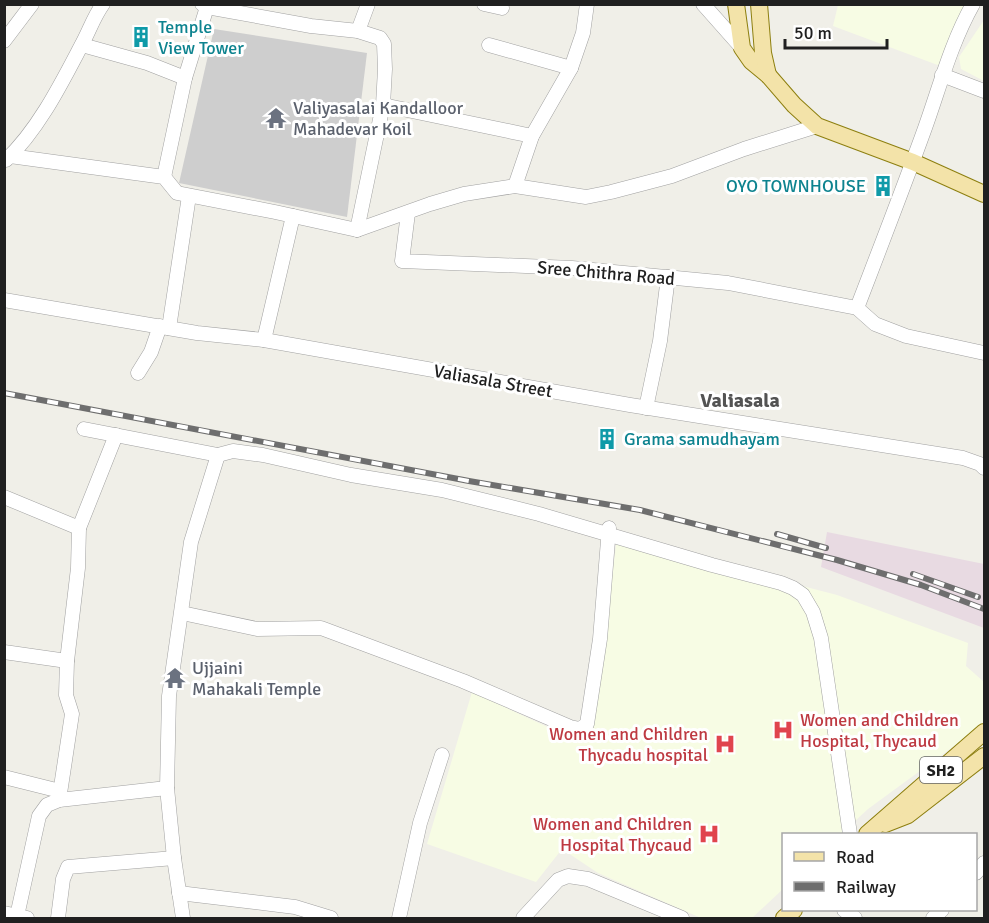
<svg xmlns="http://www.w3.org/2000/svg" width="989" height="923" viewBox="0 0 989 923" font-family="Signika,sans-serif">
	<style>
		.education { fill: #f7fce4 }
		.religious { fill: #cecece }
		.railway { fill: #e8dae2 }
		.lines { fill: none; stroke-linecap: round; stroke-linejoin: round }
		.minor-casing { stroke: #a1a1a1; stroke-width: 15 }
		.major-casing { stroke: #8d7f0f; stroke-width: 18 }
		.minor { stroke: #fff; stroke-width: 14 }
		.major { stroke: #f3e3a9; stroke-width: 16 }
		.rail-casing { stroke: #6e6e6e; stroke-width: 6 }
		.rail { stroke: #fff; stroke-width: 4; stroke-dasharray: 11; stroke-linecap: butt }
		.labels { text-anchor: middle; stroke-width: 6; stroke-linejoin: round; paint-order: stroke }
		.shield { fill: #fff; stroke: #636363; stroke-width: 1.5 }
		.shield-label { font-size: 16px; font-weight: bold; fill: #202020 }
		.culture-label { font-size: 18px; fill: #0d838f; stroke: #fff; text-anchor: start }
		.worship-label { font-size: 18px; fill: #5b616d; stroke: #fff; text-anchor: start }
		.street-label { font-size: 18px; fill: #202020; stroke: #fff }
		.health-label { font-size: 18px; fill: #be3a42; stroke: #fff; text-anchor: end }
		.neighbourhood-label { font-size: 20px; font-weight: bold; fill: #535353; stroke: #fff }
	</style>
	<rect width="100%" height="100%" fill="#f0efe8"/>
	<g class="education">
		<path d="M838,5H972L943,67L833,26Z"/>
		<path d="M984,20V81L961,69L959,57Z"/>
		<path d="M617,538L837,595L968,643L966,666L984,682V724L868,809L841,834H784L783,889L752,918H701L598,873L562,849L536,882L427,844L472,692L567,736H589L598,689Z"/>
	</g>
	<path class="religious" d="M214,29L367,53L347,217L179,183Z"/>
	<path class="railway" d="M827,532L984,564V628L821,567Z"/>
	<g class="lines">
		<defs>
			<g id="minor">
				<path d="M202,4L207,7L311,26L358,31L380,38L384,44L385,69L383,105"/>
				<path d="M484,4L502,8"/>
				<path d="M703,4L742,48"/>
				<path d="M358,31L368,4"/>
				<path d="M4,41L32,4"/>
				<path d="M82,45L147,63L185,78L164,177"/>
				<path d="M489,45L571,68"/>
				<path d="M942,75L984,91"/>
				<path d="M185,78L207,7"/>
				<path d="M10,156L164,177L177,193L275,212L357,230L430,204L464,194L515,186L532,136L571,68L583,33L587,4"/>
				<path d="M6,160C38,130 61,84 81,46C89,32 93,18 103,4"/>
				<path d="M515,186L586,197L611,192L672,176L744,149L817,126"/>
				<path d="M408,213L402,261L572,268L728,283L857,308L875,324L906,336L984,353"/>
				<path d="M357,230L383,105L532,136"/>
				<path d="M4,300L197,333L264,340L630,405L963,458L980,464L984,468"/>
				<path d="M857,308C880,248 903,189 925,128C940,86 951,43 973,4"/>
				<path d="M169,328L189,196"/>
				<path d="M264,340L293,216"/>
				<path d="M138,373L151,352L160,326"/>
				<path d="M646,408L660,341L668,277"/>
				<path d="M84,429L218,455L233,451L263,455L351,475L442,490L539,514L712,565L781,583L793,588L803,595L813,612L821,638L850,834"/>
				<path d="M4,497L79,528L116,435"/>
				<path d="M182,613L257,629L321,628L463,681L570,727L580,729L587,724L600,639L609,528"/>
				<path d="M4,652L67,661"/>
				<path d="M4,777L60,791"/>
				<path d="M59,800L72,714L66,695L67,661L78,568L79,528"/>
				<path d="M976,873L984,863"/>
				<path d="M179,893L295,907L331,918"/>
				<path d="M844,910L855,918"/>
				<path d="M4,913L27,918"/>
				<path d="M17,916L39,816L47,805L59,800L167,788"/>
				<path d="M58,918L63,879L68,867L174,858"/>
				<path d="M183,918L174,858L167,788L169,696L191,542L218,455"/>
				<path d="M399,918L420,823L442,755"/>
				<path d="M523,918L558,880L568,876L588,879L682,918"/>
				<path d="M933,918L942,910"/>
			</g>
			<g id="major">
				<path d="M736,4L742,48L751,61L768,75L794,105L817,126L913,162L984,194"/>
				<path d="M759,4L763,53L768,75"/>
				<path d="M885,824L908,815L984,756"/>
				<path d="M867,834L984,732"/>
				<path d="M784,918L794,910"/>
			</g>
		</defs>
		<use href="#minor" class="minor-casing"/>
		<use href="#major" class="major-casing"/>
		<use href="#minor" class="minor"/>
		<use href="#major" class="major"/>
		<defs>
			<g id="rail">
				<path d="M4,393L469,481L640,510L837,560L921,585L984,609"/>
				<path d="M777,534L826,548"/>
				<path d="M913,574L978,597"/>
			</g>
		</defs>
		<use href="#rail" class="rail-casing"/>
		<use href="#rail" class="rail"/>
	</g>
	<defs>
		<symbol id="building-bare" viewBox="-9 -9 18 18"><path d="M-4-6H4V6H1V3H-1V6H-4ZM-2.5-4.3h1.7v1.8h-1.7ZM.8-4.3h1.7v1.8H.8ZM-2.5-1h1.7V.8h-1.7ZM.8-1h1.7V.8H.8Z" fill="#0f9aa8" stroke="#fff" stroke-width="2.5" paint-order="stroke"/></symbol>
		<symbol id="temple-bare" viewBox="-9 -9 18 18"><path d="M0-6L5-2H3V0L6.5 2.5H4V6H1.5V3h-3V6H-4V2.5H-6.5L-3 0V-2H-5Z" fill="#6b7280" stroke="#fff" stroke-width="2.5" paint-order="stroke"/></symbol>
		<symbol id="hospital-bare" viewBox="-9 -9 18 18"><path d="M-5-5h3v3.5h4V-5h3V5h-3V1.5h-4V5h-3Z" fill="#e0444e" stroke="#fff" stroke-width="2.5" paint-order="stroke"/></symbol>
	</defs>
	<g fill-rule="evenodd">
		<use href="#building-bare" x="126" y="22" width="30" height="30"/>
		<use href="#temple-bare" x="261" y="103" width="30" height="30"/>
		<use href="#building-bare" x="868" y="171" width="30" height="30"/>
		<use href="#building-bare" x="592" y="424" width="30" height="30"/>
		<use href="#temple-bare" x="160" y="663" width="30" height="30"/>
		<use href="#hospital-bare" x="768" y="715" width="30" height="30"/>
		<use href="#hospital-bare" x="710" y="729" width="30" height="30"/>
		<use href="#hospital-bare" x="694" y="819" width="30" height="30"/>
	</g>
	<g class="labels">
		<rect class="shield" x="920" y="757" width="42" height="26" rx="4.5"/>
		<g class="shield-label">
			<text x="941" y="776">SH2</text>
		</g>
		<g class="culture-label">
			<text x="158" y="33">Temple<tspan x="158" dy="21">View Tower</tspan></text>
			<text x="866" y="192" text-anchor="end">OYO TOWNHOUSE</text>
			<text x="624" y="445">Grama samudhayam</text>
		</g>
		<g class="worship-label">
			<text x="293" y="114">Valiyasalai Kandalloor<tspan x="293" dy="21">Mahadevar Koil</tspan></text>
			<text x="192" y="674">Ujjaini<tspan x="192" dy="21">Mahakali Temple</tspan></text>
		</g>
		<g class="street-label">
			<text transform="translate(606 273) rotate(5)" y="6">Sree Chithra Road</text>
			<text transform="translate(493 381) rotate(10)" y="6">Valiasala Street</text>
		</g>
		<g class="health-label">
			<text x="800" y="726" text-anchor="start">Women and Children<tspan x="800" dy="21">Hospital, Thycaud</tspan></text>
			<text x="708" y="740">Women and Children<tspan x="708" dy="21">Thycadu hospital</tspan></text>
			<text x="692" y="830">Women and Children<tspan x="692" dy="21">Hospital Thycaud</tspan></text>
		</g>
		<g class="neighbourhood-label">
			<text x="740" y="407">Valiasala</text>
		</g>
	</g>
	<rect width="989" height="923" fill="none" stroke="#202020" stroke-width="12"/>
	<rect x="782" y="833" width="195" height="78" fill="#ffffff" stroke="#a6a6a6" stroke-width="1.5"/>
	<rect x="794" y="852" width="30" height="9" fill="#f3e3a9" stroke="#a6a6a6" stroke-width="1.5"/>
	<text x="836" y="863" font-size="18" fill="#202020">Road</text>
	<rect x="794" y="882" width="30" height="9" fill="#6e6e6e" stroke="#a6a6a6" stroke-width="1.5"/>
	<text x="836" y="893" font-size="18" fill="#202020">Railway</text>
	<path d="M785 39v9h102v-9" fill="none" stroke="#202020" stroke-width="3"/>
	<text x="794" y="39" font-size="18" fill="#202020" stroke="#ffffff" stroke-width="4.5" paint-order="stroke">50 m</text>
</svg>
